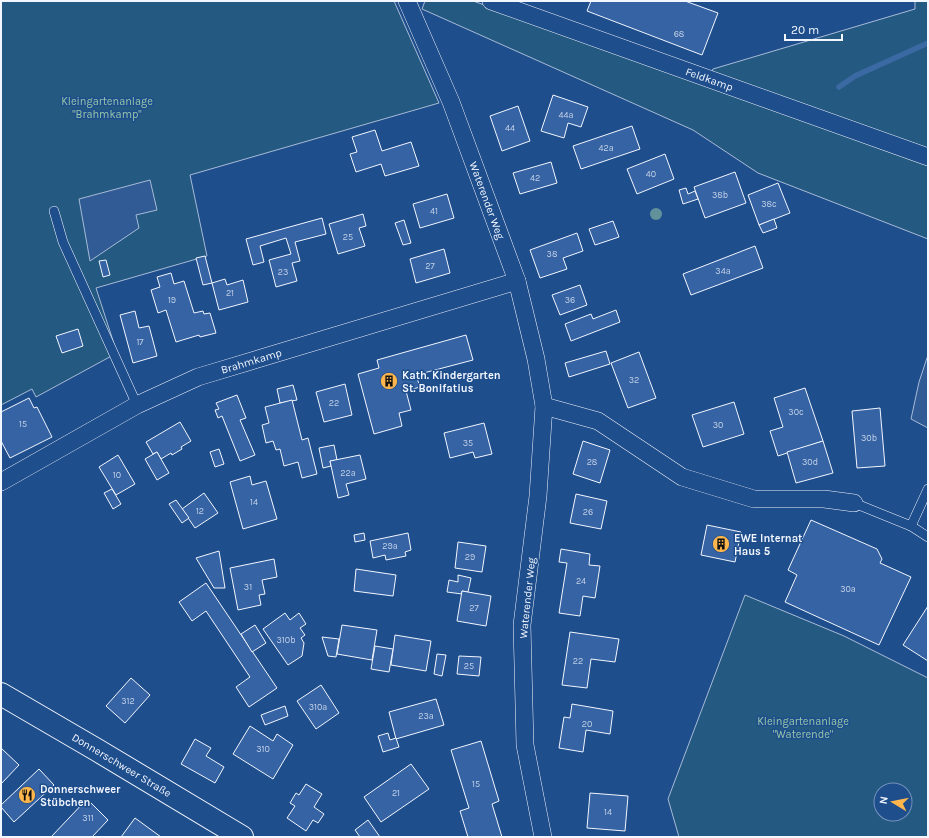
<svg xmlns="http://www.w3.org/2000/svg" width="929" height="838" viewBox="0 0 929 838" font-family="Karla,sans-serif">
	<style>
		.green { fill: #245a82; stroke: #a8bbd7; fill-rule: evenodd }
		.parking { fill: #305b95; stroke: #a8bbd7 }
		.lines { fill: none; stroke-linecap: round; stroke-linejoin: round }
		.stream { stroke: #3b69a3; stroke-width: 5.5 }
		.building { fill: #3563a3; stroke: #f2f6ff }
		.service-casing { stroke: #f2f6ff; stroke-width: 10 }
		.minor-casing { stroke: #f2f6ff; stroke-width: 18 }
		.secondary-casing { stroke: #f2f6ff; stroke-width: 24 }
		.service { stroke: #1f4e8c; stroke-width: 9 }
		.minor { stroke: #1f4e8c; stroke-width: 17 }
		.secondary { stroke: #1f4e8c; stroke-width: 22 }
		.tree { fill: #61919a }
		.labels { text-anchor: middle; stroke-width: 3; stroke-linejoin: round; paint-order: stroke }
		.number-label { font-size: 9px; fill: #c3d1e8 }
		.street-label { font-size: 11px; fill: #f2f6ff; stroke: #1f4e8c }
		.park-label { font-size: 11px; fill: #97c8a6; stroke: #1f4e8c }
		.poi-label { font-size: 11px; font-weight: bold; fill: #f2f6ff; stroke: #1f4e8c; text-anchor: start }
	</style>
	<rect width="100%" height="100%" fill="#1f4e8c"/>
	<g class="green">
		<path d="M1,1H394L439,103L190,175L207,256L96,288L117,353L36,397L32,389L1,405Z"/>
		<path d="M425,1H473L707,83L713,69L915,9V1H928V239L758,173L693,130L422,9Z"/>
		<path d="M745,595L844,636L928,678V837H679L668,799ZM881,790H905V814H881Z"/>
	</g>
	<g class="parking">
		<path d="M150,180L157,210L136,215L139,228L90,261L79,199Z"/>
		<path d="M928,355V428L911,419L919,382Z"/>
	</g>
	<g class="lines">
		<path class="stream" d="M839,87L855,76L928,43"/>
	</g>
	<g class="building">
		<path d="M591,1H685L718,13L702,55L587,11Z"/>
		<path d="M553,95L588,107L581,127L568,123L564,138L541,131Z"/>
		<path d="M518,106L530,141L502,151L490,116Z"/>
		<path d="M632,126L640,149L581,169L573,146Z"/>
		<path d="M375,130L382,151L411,142L419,166L385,176L381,164L356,172L350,154L357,152L352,137Z"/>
		<path d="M665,154L674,179L637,194L627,169Z"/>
		<path d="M551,162L557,183L520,194L513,173Z"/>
		<path d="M735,172L746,203L705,218L694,187Z"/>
		<path d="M778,183L790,213L759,225L748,195Z"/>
		<path d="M686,188L688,194L695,191L698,199L683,204L679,190Z"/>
		<path d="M447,194L454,218L420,228L413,204Z"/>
		<path d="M363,214L366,226L359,228L365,246L338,254L329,224Z"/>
		<path d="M322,218L326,234L295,242L300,261L292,263L297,281L276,287L269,260L291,254L286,238L260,246L264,262L253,265L246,239Z"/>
		<path d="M774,219L777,228L763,233L759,225Z"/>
		<path d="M404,220L411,243L403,245L395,223Z"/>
		<path d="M613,221L619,237L595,245L589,229Z"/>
		<path d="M577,233L583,251L563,258L567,269L540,278L530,250Z"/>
		<path d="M755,246L763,268L691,295L683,274Z"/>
		<path d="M444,249L450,273L416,283L410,259Z"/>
		<path d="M205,256L212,283L203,285L196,258Z"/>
		<path d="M106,260L110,275L103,277L99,261Z"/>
		<path d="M171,273L174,284L184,281L194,313L203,311L204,314L210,313L216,333L200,337L199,335L176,342L166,310L158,313L151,290L160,287L157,277Z"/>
		<path d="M225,279L227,285L243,280L248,302L219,310L212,283Z"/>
		<path d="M580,285L587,305L560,315L552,295Z"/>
		<path d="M616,310L620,322L571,341L565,324L591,314L593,319Z"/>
		<path d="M135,311L139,328L149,326L157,356L133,363L120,315Z"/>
		<path d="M78,329L83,346L62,353L56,336Z"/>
		<path d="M466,335L473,360L416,375L420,387L406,391L411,410L399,413L402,426L374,434L358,374L379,368L377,360Z"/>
		<path d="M606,351L610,364L569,377L565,363Z"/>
		<path d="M639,352L656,398L628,408L611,363Z"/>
		<path d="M345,384L352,415L324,422L316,392Z"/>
		<path d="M293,385L297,400L280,403L277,389Z"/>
		<path d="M805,388L823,441L778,456L770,431L783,427L774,398Z"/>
		<path d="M237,395L246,418L240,420L255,455L240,461L222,416L218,418L215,410L219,409L216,403Z"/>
		<path d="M29,398L34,408L37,407L52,437L10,458L1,441V412Z"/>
		<path d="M292,400L302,440L308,438L317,474L302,478L298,462L284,466L280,449L276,450L273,441L266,443L262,425L269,423L265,407Z"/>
		<path d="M734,402L744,434L703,447L692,415Z"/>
		<path d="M880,408L885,466L857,468L852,411Z"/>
		<path d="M180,422L191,441L181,447L182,449L172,455L171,453L161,459L157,452L153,454L146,442Z"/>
		<path d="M484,423L492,454L475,458L473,452L450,458L444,433Z"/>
		<path d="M583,441L610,450L600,483L573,474Z"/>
		<path d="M823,441L833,473L796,483L787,452Z"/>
		<path d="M334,445L337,460L330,461L331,466L323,468L319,448Z"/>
		<path d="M219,449L224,464L215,467L210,452Z"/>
		<path d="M157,452L169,473L157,480L145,459Z"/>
		<path d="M118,455L135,484L116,495L99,467Z"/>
		<path d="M360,455L366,479L346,484L349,495L338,498L330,461Z"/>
		<path d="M250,476L252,485L266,481L277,519L243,529L230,482Z"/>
		<path d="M112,489L121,504L113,509L104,493Z"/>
		<path d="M204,493L218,513L195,528L182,509Z"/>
		<path d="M576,494L607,501L601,529L570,523Z"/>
		<path d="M176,500L189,518L182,523L169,504Z"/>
		<path d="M811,520L877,549L882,559L880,563L911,577L879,645L785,602L797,575L788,570Z"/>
		<path d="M707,525L741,532L735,562L701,555Z"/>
		<path d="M364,533L365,540L355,542L354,535Z"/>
		<path d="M408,533L411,550L405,552L406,556L386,560L385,555L373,558L370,541Z"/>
		<path d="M458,542L486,546L482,572L455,568Z"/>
		<path d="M561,549L590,554L589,565L600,566L595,598L583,596L580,616L559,613L567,563L559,562Z"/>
		<path d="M219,551L225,588H214L196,558Z"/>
		<path d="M274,559L277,577L262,580L265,594L259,595L261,605L238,610L230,568Z"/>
		<path d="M356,569L396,575L393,596L354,591Z"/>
		<path d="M458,575L471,578L468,592L462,591V594L447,592L449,580L458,582Z"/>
		<path d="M206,583L277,688L249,707L236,687L250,677L206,611L192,621L179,602Z"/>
		<path d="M462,591L491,596L486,626L457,621Z"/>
		<path d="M928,606V661L903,645Z"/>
		<path d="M285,613L290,620L299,613L306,624L300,628L305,635L301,638L304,643L302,656L288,665L263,629Z"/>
		<path d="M255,625L266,643L252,652L241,634Z"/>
		<path d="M342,625L377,630L372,660L337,654Z"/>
		<path d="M570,632L619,639L615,662L591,659L587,688L562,685Z"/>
		<path d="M395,635L431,641L426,671L391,665Z"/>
		<path d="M322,637L339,639L336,657L328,656Z"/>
		<path d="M375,646L393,649L389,672L371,669Z"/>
		<path d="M437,654L446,655L442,676L434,674Z"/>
		<path d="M459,656L481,657L479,676L457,674Z"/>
		<path d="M131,678L150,695L125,723L106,706Z"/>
		<path d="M321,685L339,713L316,729L297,701Z"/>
		<path d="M436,699L444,725L396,739L389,712Z"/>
		<path d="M572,704L613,711L610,734L586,730L583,752L559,748L564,717L570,718Z"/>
		<path d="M285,706L288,716L265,725L261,715Z"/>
		<path d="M250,726L273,741L277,734L293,745L273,779L233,754Z"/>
		<path d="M388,733L390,740L396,738L399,747L383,752L378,736Z"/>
		<path d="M195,739L211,748L206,756L224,767L215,783L181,764Z"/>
		<path d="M481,741L499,801L492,804L502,837H468L460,811L469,808L451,750Z"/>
		<path d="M1,748L19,765L1,784Z"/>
		<path d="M411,764L429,789L381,822L364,797Z"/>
		<path d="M39,769L54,785L14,822L1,807V805Z"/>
		<path d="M306,784L322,794L314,807L324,814L318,823L313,820L306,831L287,818L295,806L290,803L296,793L299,795Z"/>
		<path d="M590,793L628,796L625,831L587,828Z"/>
		<path d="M87,799L108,820L92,837H51Z"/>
		<path d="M135,818L161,837H121Z"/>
		<path d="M368,820L380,837H360L355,830Z"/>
	</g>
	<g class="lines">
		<defs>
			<g id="service">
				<path d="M54,211L63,242L137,405"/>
				<path d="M854,503L911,526L928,537"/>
				<path d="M911,526L928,489"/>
			</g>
			<g id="minor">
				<path id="s1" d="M407,1L451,102L517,281L536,359L544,406L538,496L522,625L525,745L543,837"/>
				<path id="s2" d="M491,1L928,157"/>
				<path d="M544,406L598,421L682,477L754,499H824L854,503"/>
				<path id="s3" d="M1,482L137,405L198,377L517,281"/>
			</g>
			<g id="secondary">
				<path id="s4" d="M1,694L97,750L242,837"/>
			</g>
		</defs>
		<use href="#service" class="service-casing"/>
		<use href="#minor" class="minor-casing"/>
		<use href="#secondary" class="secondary-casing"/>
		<use href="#service" class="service"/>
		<use href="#minor" class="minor"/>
		<use href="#secondary" class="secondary"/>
	</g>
	<circle class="tree" cx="656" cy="214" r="6"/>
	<defs>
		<symbol id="building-disc" viewBox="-11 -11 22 22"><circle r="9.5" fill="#ffb74d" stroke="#1f4e8c"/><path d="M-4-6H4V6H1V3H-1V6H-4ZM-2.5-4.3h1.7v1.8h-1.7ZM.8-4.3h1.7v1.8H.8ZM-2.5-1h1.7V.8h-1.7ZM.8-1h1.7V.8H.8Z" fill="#111"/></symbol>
		<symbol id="restaurant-disc" viewBox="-11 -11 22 22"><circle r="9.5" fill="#ffb74d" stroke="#1f4e8c"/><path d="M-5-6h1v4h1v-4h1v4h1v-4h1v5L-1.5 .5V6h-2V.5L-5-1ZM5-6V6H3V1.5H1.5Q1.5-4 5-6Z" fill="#111"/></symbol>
	</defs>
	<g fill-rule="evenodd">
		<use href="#building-disc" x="379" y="371" width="20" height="20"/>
		<use href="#building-disc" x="711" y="534" width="20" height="20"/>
		<use href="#restaurant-disc" x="17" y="785" width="20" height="20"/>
	</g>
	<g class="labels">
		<g class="number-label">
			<text x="679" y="37">68</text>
			<text x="566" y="118">44a</text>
			<text x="510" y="131">44</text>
			<text x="606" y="151">42a</text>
			<text x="651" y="177">40</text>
			<text x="535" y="181">42</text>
			<text x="720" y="198">38b</text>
			<text x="769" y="207">38c</text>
			<text x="434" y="214">41</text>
			<text x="348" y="240">25</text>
			<text x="552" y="257">38</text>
			<text x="430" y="269">27</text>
			<text x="723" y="274">34a</text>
			<text x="283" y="275">23</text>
			<text x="230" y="296">21</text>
			<text x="172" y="303">19</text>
			<text x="570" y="303">36</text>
			<text x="140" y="345">17</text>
			<text x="634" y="383">32</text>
			<text x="334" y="406">22</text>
			<text x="796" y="415">30c</text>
			<text x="23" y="427">15</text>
			<text x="718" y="428">30</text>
			<text x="869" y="441">30b</text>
			<text x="468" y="446">35</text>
			<text x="592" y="465">28</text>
			<text x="810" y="465">30d</text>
			<text x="348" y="476">22a</text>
			<text x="117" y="478">10</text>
			<text x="254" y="505">14</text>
			<text x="200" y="514">12</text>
			<text x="588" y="515">26</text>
			<text x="390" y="549">29a</text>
			<text x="470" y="560">29</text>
			<text x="581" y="584">24</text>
			<text x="248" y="590">31</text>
			<text x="848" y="592">30a</text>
			<text x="474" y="611">27</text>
			<text x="286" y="643">310b</text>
			<text x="578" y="664">22</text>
			<text x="469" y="669">25</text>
			<text x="128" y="704">312</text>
			<text x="318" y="710">310a</text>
			<text x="426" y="719">23a</text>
			<text x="587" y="727">20</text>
			<text x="263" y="752">310</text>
			<text x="476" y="787">15</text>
			<text x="396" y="796">21</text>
			<text x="608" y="815">14</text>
			<text x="88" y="821">311</text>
		</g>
		<g class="street-label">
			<text dy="4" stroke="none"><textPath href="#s2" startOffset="232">Feldkamp</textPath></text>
			<text dy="4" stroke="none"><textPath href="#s1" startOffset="215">Waterender Weg</textPath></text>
			<text dy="4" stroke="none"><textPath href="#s3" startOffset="279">Brahmkamp</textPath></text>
			<text transform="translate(527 598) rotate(-84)" y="4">Waterender Weg</text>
			<text dy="4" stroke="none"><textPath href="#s4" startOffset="140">Donnerschweer Straße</textPath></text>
		</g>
		<g class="park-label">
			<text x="107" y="105">Kleingartenanlage<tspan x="107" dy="13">"Brahmkamp"</tspan></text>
			<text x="803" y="725">Kleingartenanlage<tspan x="803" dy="13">"Waterende"</tspan></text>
		</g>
		<g class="poi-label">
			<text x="402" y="379">Kath. Kindergarten<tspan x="402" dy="13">St. Bonifatius</tspan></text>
			<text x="734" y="542">EWE Internat<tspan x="734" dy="13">Haus 5</tspan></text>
			<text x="40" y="793">Donnerschweer<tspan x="40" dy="13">Stübchen</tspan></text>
		</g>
	</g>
	<rect width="929" height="838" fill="none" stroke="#f2f6ff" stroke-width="4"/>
	<g transform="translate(893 802) rotate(280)"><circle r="19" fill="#1f4e8c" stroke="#7391ba"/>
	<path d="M0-3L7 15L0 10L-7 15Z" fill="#ffb74d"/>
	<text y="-6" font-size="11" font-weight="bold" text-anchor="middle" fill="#f2f6ff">N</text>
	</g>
	<path d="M785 34v6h57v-6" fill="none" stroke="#f2f6ff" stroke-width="2"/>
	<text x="791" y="34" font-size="12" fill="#f2f6ff" stroke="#1f4e8c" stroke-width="3" paint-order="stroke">20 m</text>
</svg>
